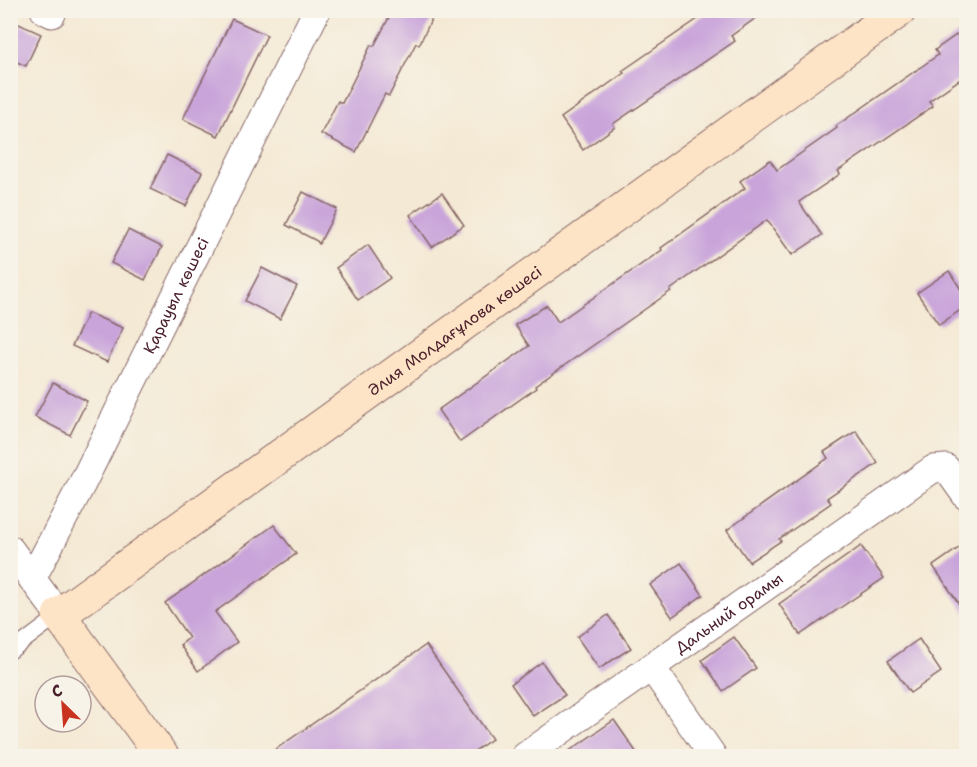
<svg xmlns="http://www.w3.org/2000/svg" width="977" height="767" viewBox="0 0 977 767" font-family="'Shantell Sans',sans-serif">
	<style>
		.building { fill: #c9a4da }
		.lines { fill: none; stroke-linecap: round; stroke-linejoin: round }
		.lane-casing { stroke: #866666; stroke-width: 16 }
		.street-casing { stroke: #866666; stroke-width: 29 }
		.secondary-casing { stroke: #866666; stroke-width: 35 }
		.lane { stroke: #fff; stroke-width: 14 }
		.street { stroke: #fff; stroke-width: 27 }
		.secondary { stroke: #fee4c6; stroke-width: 33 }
		.labels { text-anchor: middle; stroke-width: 5; stroke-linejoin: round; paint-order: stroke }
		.street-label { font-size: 16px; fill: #4a1f2b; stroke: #f7f3e8 }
	</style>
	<rect width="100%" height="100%" fill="#f7f3e8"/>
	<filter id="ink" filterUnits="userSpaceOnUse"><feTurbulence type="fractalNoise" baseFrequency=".0167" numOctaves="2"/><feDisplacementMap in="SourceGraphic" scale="12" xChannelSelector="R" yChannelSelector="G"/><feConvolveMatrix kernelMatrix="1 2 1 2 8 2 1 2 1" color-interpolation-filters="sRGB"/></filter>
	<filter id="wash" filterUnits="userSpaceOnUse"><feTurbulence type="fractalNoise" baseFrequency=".008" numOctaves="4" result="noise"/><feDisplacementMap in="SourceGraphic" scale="24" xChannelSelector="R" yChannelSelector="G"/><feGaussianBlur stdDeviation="1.35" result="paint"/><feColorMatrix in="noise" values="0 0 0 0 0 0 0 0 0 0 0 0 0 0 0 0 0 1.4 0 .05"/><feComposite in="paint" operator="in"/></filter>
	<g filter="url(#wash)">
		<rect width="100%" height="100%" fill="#f4e9d4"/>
		<g id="blocks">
			<g class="building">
				<path d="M393,10H436L419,45L416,43L389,96L385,94L356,152L321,134L338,101L342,103L371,45L374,46Z"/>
				<path d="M711,10H767L731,36L735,41L613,124L615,127L583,150L561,118L624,73L622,71Z"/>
				<path d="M232,19L267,35L218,136L183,119Z"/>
				<path d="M10,20L41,34L26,66L10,59Z"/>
				<path d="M966,28V75L929,101L933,106L838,171L840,174L799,202L822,235L792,255L767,220L670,290L671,291L535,386L536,388L460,442L438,410L529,346L515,325L547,305L558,322L662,250L661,248L745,188L740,181L770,160L777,170L837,128L836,126L938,55L935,50Z"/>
				<path d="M167,155L202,172L186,206L150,189Z"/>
				<path d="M303,192L337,209L319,244L317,241L286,225Z"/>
				<path d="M442,193L464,225L432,247L410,215Z"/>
				<path d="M128,230L162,247L145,280L111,263Z"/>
				<path d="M368,245L390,278L358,300L336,268Z"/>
				<path d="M262,268L297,286L280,319L245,301Z"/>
				<path d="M949,271L966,297V306L939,325L917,293Z"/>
				<path d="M88,313L123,328L107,362L72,346Z"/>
				<path d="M53,383L87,401L70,435L35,417Z"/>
				<path d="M856,431L878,463L827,498L831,503L779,539L781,541L749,562L727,530L828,458L824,452Z"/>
				<path d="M274,525L296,554L215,612L237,642L198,671L180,645L189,638L165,603Z"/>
				<path d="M966,543V614L933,566Z"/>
				<path d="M861,546L884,578L800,635L779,604Z"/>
				<path d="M681,563L703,595L672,617L650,585Z"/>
				<path d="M608,615L631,648L599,669L577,637Z"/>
				<path d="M734,637L756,668L723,691L702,660Z"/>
				<path d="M919,639L941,672L910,693L888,661Z"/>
				<path d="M426,645L492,739L467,756H266Z"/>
				<path d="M542,662L565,695L533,716L511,684Z"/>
				<path d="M614,720L639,756H562Z"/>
			</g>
		</g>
	</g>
	<g filter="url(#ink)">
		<use href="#blocks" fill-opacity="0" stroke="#866666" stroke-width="1.5"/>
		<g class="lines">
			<defs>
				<path id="lane" d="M10,652L59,615"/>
				<g id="street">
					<path d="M44,10L52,14"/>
					<path d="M10,549L59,615"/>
					<path id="s1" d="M32,579L82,484L317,10"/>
					<path d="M652,668L713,756"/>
					<path id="s2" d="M525,756L933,469L946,468L966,496"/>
				</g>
				<g id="secondary">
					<path id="s3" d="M162,756L59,615L900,10"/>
				</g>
			</defs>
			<use href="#lane" class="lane-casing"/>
			<use href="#street" class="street-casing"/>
			<use href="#secondary" class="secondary-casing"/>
			<use href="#lane" class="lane"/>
			<use href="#street" class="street"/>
			<use href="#secondary" class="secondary"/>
		</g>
	</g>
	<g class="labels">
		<g class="street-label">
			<text dy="6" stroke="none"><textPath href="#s1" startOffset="318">Қарауыл көшесі</textPath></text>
			<text dy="6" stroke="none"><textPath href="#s3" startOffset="662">Әлия Молдағұлова көшесі</textPath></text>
			<text dy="6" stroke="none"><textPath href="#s2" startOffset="249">Дальний орамы</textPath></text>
		</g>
	</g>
	<rect width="977" height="767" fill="none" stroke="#f7f3e8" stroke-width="36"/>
	<g transform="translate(63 704) rotate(335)"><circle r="28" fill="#f7f3e8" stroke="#b29e9c" stroke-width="1.5"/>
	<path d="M0-4.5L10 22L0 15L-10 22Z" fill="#c8321e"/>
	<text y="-9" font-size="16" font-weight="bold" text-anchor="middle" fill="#4a1f2b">С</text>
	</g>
</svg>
